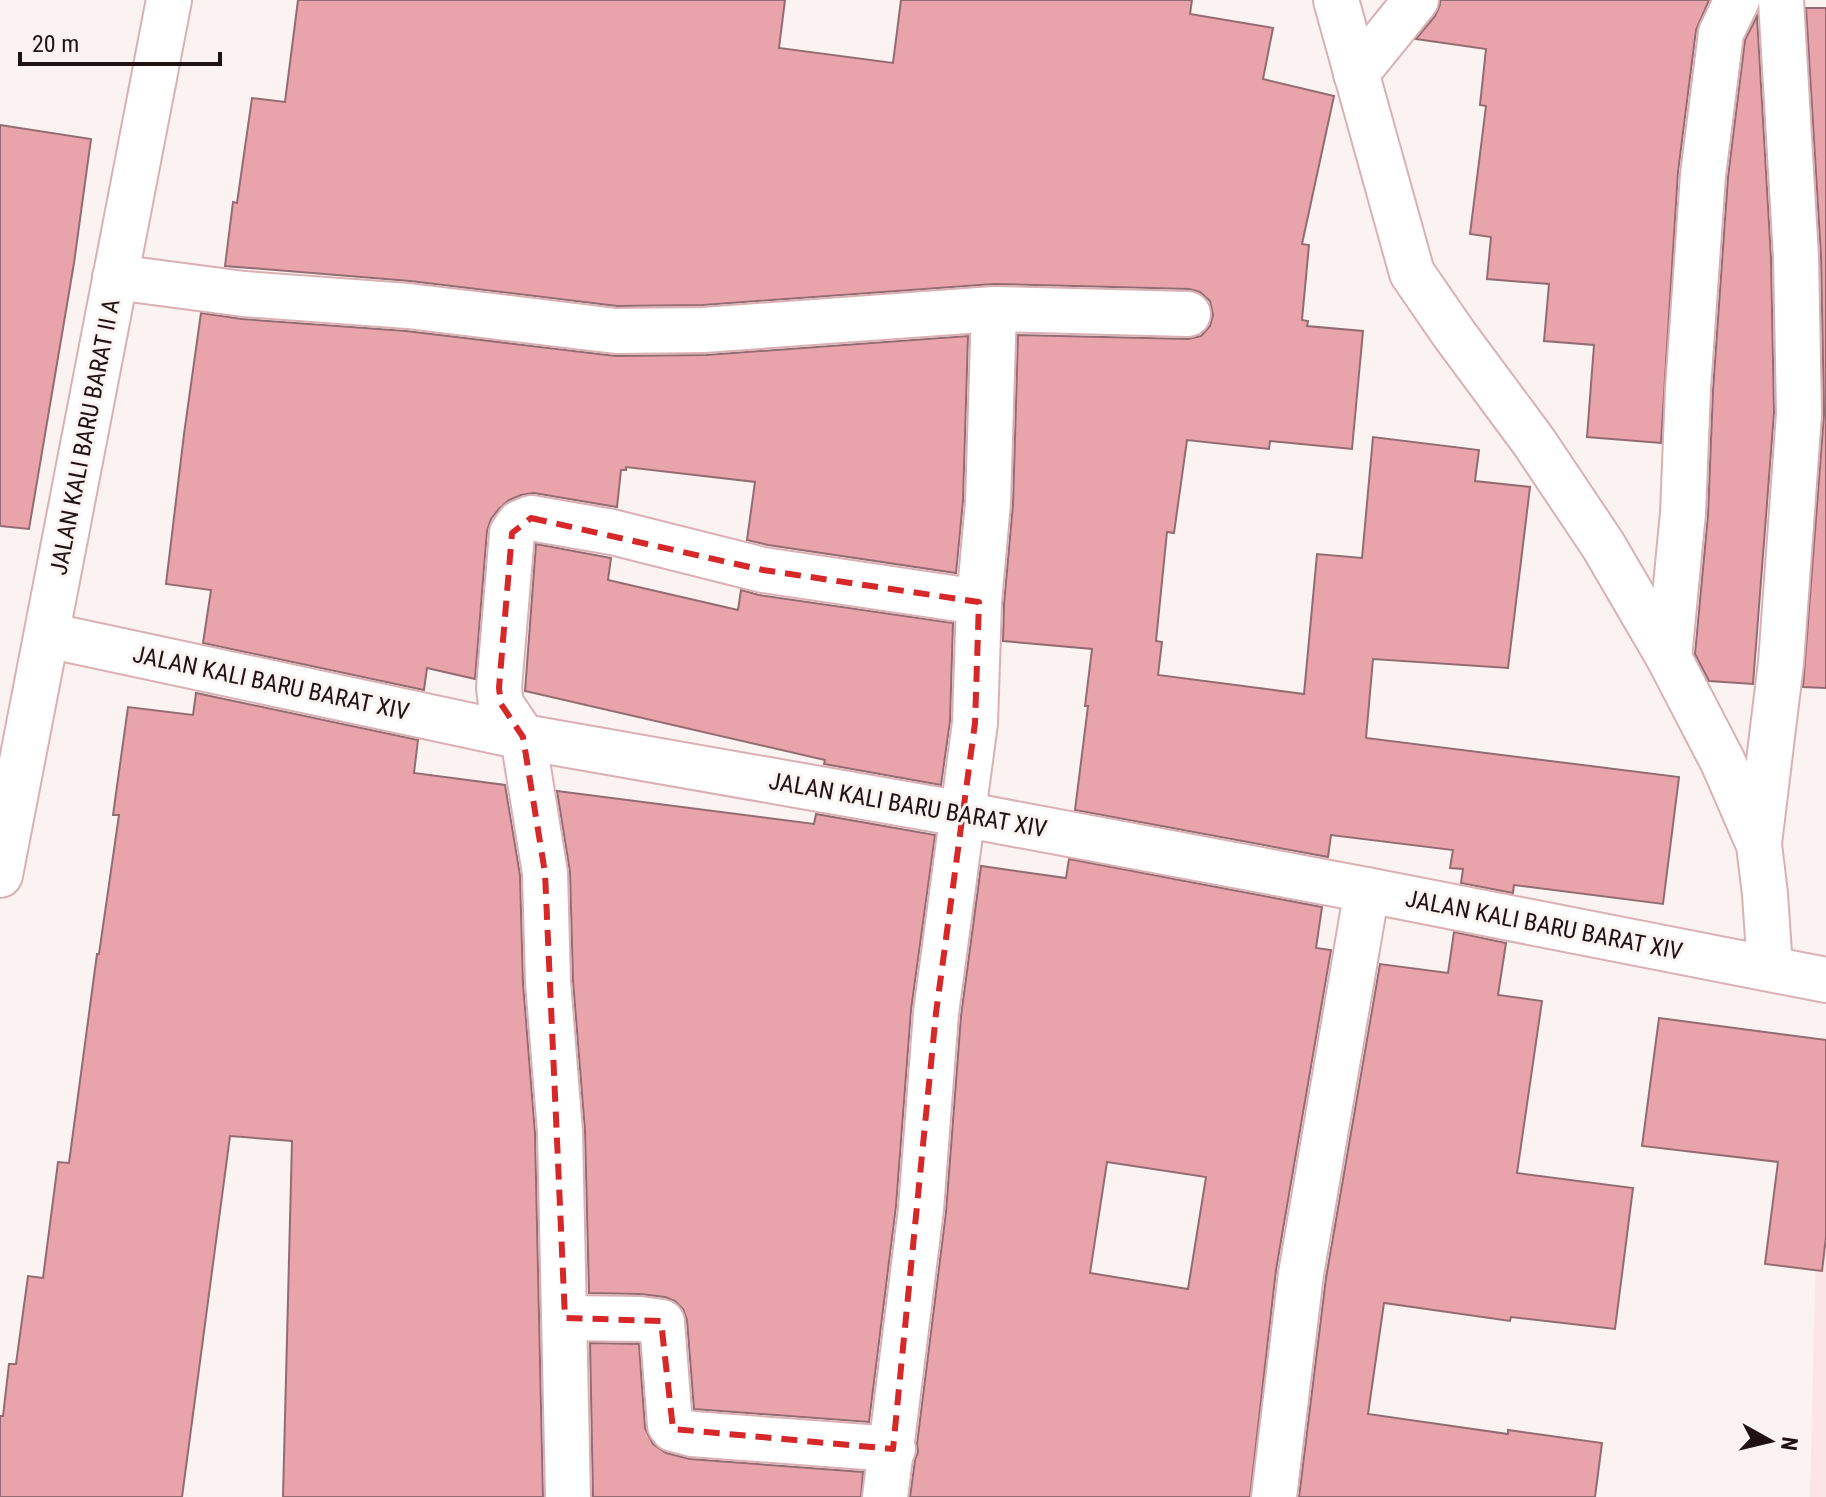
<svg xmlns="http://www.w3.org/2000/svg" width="1826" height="1497" viewBox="0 0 1826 1497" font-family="'Roboto Condensed',sans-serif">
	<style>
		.built { fill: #fbe5e7 }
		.building { fill: #e8a3ab; stroke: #936c71; stroke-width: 2; fill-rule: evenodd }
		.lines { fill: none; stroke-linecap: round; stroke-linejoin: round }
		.minor-casing { stroke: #dbb0b5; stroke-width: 48 }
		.minor { stroke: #fff; stroke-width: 44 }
		.marked { fill: none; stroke: #d62828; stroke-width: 6; stroke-dasharray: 16 10; stroke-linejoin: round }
		.labels { text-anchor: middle; stroke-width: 6; stroke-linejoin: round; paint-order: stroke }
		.street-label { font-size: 24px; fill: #201113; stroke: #fbf2f2 }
	</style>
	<rect width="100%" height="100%" fill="#fbf2f2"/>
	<path class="built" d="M1821,1037H1826V1497H1810Z"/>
	<g class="building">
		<path d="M298,0H785L779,48L893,63L901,0H1192L1190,14L1273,28L1263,79L1334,96L1302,244L1309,245L1302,320L1308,321L1307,326L1363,331L1352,449L1270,441L1269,449L1187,440L1174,533L1167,532L1156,641L1162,642L1158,675L1304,694L1317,554L1362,558L1373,437L1479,450L1475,481L1530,487L1508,668L1373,659L1366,738L1679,777L1663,904L1514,885L1513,893L1461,883L1463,869L1450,868L1453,850L1331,835L1328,857L1075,810L1088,706H1085L1092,649L1003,641L1004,604L1013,504L1018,335L1188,339L1201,336L1210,326L1213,315L1210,301L1200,292L1189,289L994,284L703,305L617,306L410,281L225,266L233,202L237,203L252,98L285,102Z"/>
		<path d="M1440,0H1709L1696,30L1678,172L1661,443L1587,437L1594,345L1544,341L1549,284L1487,279L1491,237L1470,234L1486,106L1480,105L1486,49L1416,39L1435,16L1440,5Z"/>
		<path d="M1806,8H1826V688L1803,687L1824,414L1821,256Z"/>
		<path d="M1757,16L1771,258L1774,413L1753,684L1709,681L1695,654L1708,515L1713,390L1728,177L1745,40Z"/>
		<path d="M0,125L91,139L74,263L29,529L0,526Z"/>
		<path d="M201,313L242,319L406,331L616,356L706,355L968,336L963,501L956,573L768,545L747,540L755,482L626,467V470H621L617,507L534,493L521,495L509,500L499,509L491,519L487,531L475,679L427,668L424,690L203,643L211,590L166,584L184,434Z"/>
		<path d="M536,544L611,558L608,580L738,610L741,590L759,595L953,623L950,721L941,785L824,764L825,760L525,691Z"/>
		<path d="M196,693L418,740L414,773L505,785L520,875L523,983L535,1133L543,1497H283L292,1141L230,1136L182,1497H0V1416H3L9,1364H16L28,1276L43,1278L58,1162L69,1163L97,954H99L119,815H113L128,707L193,715Z"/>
		<path d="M557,791L814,824L816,814L935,835L911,1010L896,1206L869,1422L694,1409L687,1320L683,1309L675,1301L665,1297L640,1294L589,1293L585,1131L573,981L570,872Z"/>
		<path d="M1069,859L1322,907L1316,948L1331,950L1276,1270L1250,1497H910L915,1460L918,1452L917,1444L946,1212L961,1016L981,866L1066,878ZM1107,1162L1206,1177L1188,1289L1090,1273Z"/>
		<path d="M1454,932L1506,943L1498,995L1542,1001L1517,1173L1633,1188L1615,1329L1511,1317L1510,1321L1384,1303L1368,1414L1508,1434V1430L1602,1443L1595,1497H1299L1326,1278L1380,964L1448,973Z"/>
		<path d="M1659,1018L1826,1040V1237L1822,1271L1765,1264L1778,1162L1642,1146Z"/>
		<path d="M590,1343L639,1344L645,1428L653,1444L666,1453L690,1459L863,1472L861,1497H593Z"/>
	</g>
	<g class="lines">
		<defs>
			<g id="minor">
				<path d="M1336,0L1412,273L1454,334L1534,442L1603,545L1669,658L1723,762L1759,845L1765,894L1770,968"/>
				<path d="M1356,74L1416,0"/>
				<path d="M115,277L244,294L408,306L616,331L704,330L994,309L1188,314"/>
				<path d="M47,635L523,737L962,814L1367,890L1826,980"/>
				<path d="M1669,658L1683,513L1688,389L1703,175L1721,33L1737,0"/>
				<path d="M1759,843L1781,663L1799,414L1796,257L1781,0"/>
				<path d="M0,875L169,0"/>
				<path d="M565,1318L640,1319L662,1322L670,1425L673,1429L692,1434L893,1449"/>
				<path d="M568,1497L560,1132L548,982L545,873L523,737L501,704L499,688L512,533L519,523L531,518L612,532L763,570L979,602"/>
				<path d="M885,1497L921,1209L936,1013L975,723L979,602L988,503L994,309"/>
				<path d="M1274,1497L1301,1274L1367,890"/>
			</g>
		</defs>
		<use href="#minor" class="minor-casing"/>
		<use href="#minor" class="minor"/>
	</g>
	<path class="marked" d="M531,518L763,570L979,602L975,723L936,1013L893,1449L673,1429L661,1321L565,1318L545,873L523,737L501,704L499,688L512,533Z"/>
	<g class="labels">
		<g class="street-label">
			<text transform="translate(85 437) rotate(-79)" y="8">JALAN KALI BARU BARAT II A</text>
			<text transform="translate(271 683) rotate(12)" y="8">JALAN KALI BARU BARAT XIV</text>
			<text transform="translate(908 805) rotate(10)" y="8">JALAN KALI BARU BARAT XIV</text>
			<text transform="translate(1544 925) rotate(11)" y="8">JALAN KALI BARU BARAT XIV</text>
		</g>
	</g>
	<g transform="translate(1770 1441) rotate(98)" stroke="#fbf2f2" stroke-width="6" paint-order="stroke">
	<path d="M0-6L14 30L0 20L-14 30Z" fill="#201113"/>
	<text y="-12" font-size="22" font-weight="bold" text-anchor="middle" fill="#201113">N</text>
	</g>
	<path d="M20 52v12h200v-12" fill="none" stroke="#201113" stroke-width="4"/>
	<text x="32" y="52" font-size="24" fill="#201113" stroke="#fbf2f2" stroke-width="6" paint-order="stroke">20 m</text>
</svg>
